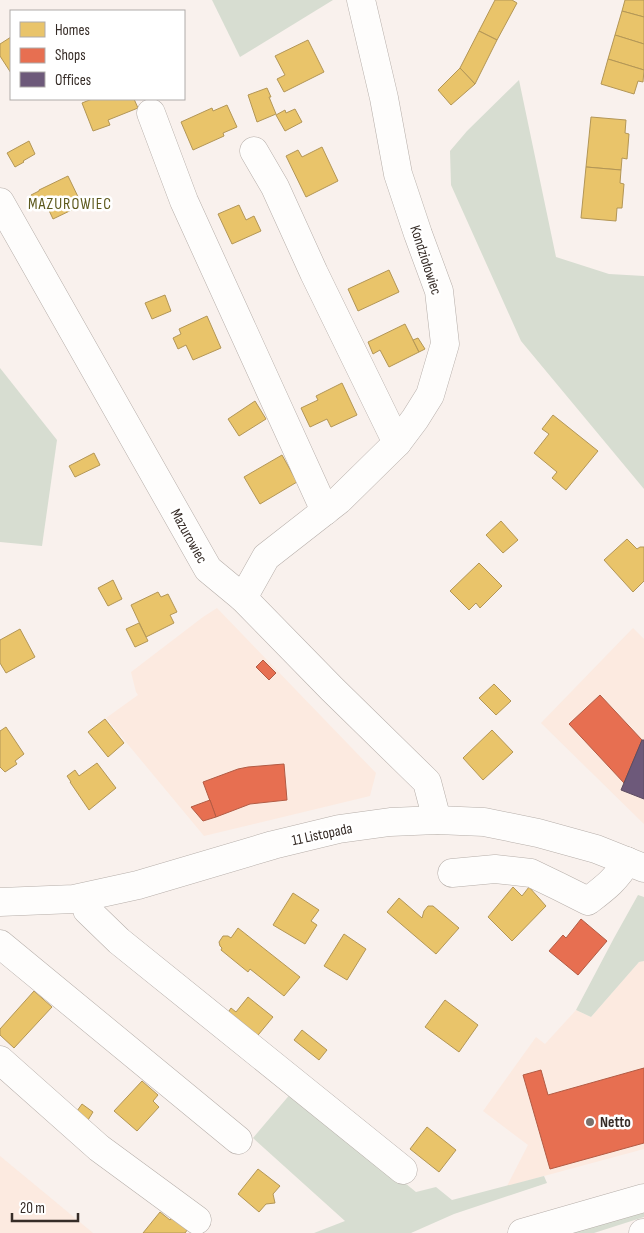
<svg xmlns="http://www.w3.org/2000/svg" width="644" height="1233" viewBox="0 0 644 1233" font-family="'Sofia Sans Condensed',sans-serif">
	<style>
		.built { fill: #fceae0 }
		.green { fill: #d7ddd1 }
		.homes { fill: #e9c46a; stroke: #b39656 }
		.shops { fill: #e76f51; stroke: #b25b44 }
		.offices { fill: #6d597a; stroke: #5c4c61 }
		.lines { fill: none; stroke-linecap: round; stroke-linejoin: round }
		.minor-casing { stroke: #b6aea9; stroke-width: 29 }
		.major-casing { stroke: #b6aea9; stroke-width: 29 }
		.minor { stroke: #fefdfc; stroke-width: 28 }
		.major { stroke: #fefdfc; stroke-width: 28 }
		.poi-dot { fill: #7a716c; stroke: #fff; stroke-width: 2 }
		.labels { text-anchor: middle; stroke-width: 5; stroke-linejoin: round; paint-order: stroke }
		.street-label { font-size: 15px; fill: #362c27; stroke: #fff }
		.poi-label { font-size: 15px; font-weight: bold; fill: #362c27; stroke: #fff; text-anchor: start }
		.neighbourhood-label { font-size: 16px; letter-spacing: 1px; fill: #5d591d; stroke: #fff }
	</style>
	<rect width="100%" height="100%" fill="#f9f1ed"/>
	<g class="built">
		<path d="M217,608L376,773L370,796L204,836L106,718L138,695L136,692L131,672L203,617Z"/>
		<path d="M633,628L644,639V824L541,723Z"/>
		<path d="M644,961V1149L507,1186L528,1145L483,1111L536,1037L545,1044L576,1010L591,1017L639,962Z"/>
		<path d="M0,1156L46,1194L93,1233H0Z"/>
	</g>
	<g class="green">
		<path d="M212,0H333L240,57Z"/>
		<path d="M519,80L556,257L609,274L644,276V489L521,341L451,185L450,151L467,131Z"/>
		<path d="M0,368L57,440L42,546L0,542Z"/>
		<path d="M638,895L644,897V961L639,962L591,1017L576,1010L614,938Z"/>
		<path d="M292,1092L416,1192L436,1187L452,1200L544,1176L547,1183L454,1214L411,1233H314L345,1221L253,1138Z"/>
		<path d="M644,1210V1217L594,1233H565Z"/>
	</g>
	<g class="homes">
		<path d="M495,0H512L517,3L497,40L479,31Z"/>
		<path d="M625,0H644V17L622,11Z"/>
		<path d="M622,11L644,17V44L615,35Z"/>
		<path d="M479,31L497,40L475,84L460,68Z"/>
		<path d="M615,35L644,44V70L608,59Z"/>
		<path d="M11,37V73L0,56V44Z"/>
		<path d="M308,40L324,72L284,92L277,79L285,75L275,56Z"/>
		<path d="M608,59L644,70L643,82L638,81L634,94L601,84Z"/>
		<path d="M460,68L475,84L451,105L438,90Z"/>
		<path d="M267,88L271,97H269L276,114L257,122L248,95Z"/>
		<path d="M92,99H134L138,108L108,120L110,125L93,131L82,103Z"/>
		<path d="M227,105L237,127L223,133L224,136L193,150L181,122L212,108L213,111Z"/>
		<path d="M295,109L302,122L285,131L276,115L285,110L286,113Z"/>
		<path d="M591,117L626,120L625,133L629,134L627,159L622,158L621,170L586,167Z"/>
		<path d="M29,141L35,154L23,161L24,162L15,167L7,153Z"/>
		<path d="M322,147L338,181L306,197L286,156L298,150L302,157Z"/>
		<path d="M586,167L621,170L620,183L624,184L622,208H617L616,221L581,218Z"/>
		<path d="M68,176L82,205L53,219L46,204L37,208L31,195L39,191V190Z"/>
		<path d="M239,205L246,220L254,216L261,231L232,244L218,214Z"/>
		<path d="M389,270L399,292L358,311L348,289Z"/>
		<path d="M165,295L171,311L152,319L145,303Z"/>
		<path d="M207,316L221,348L193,360L186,345L178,349L173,338L181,334L179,329Z"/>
		<path d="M405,324L419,352L389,367L380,350L373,354L368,342Z"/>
		<path d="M418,338L425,349L419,352L413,340Z"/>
		<path d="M342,383L357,415L331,427L327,419L310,427L301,408L318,400L316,396Z"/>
		<path d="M255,401L266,419L239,436L228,419Z"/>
		<path d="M553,415L598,451L566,490L552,478L557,472L534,453L549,434L542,429Z"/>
		<path d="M94,453L100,465L75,477L69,466Z"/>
		<path d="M282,455L297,482L260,504L244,477Z"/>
		<path d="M501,521L518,540L503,553L486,535Z"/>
		<path d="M627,539L637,549L640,547H644V581L633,592L604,560Z"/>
		<path d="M479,563L502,586L480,608L476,603L469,610L450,591Z"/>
		<path d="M113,580L122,599L108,606L98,588Z"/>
		<path d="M158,592L161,597L168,594L177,612L170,615L174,623L146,637L131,605Z"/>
		<path d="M139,623L148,641L135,647L126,629Z"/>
		<path d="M20,629L35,657L6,673L0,663V640Z"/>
		<path d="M494,684L511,701L496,715L479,698Z"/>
		<path d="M105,719L124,743L108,757L88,732Z"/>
		<path d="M6,727L24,754L15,761L17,764L5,772L0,767V731Z"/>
		<path d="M492,730L513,752L483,780L463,758Z"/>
		<path d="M97,763L116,788L89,810L70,782H71L67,776L75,770L79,776Z"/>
		<path d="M513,887L522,896L529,887L546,906L512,941L488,917Z"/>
		<path d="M293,893L319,910L311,921L317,925L305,944L273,925Z"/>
		<path d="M399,898L422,918L424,911L428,906H433L459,928L436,954L387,912Z"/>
		<path d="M238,928L300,977L284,996L250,969L248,972L221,950L222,948L220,946L219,942L223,936H228L231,938Z"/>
		<path d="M344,934L366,949L347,980L324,966Z"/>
		<path d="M34,991L52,1007L14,1048L0,1035V1029Z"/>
		<path d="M248,997L273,1017L254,1040L225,1017L231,1008L236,1012Z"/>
		<path d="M445,1000L478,1025L459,1052L425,1027Z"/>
		<path d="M302,1030L327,1050L319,1060L294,1040Z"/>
		<path d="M142,1081L158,1095L153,1101L159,1107L137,1131L114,1111Z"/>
		<path d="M82,1104L93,1112L88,1120L77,1111Z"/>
		<path d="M427,1127L456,1150L439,1172L410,1149Z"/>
		<path d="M258,1169L280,1186L273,1194L275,1203L266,1204L259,1212L238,1194Z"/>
		<path d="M160,1212L170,1220L176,1213L191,1225L185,1233H143Z"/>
	</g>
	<g class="shops">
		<path d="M263,660L276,673L269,680L256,667Z"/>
		<path d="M600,695L642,740L624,783L569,724Z"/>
		<path d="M284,764L287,800L250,804L216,817L203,782L238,769L248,767Z"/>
		<path d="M210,800L216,817L203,821L191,807Z"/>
		<path d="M581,919L607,941L578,975L549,951L563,935L566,938Z"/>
		<path d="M644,1068V1143L550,1169L523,1075L541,1070L548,1095Z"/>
	</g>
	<path class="offices" d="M642,740H644V799L621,790Z"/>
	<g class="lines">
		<defs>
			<g id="minor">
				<path d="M151,113L184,201L325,511"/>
				<path d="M254,151L275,187L314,273L397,443"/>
				<path d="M0,202L208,569L243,598L332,689L427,782L437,820"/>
				<path d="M243,598L266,557L339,500L397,443L415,419L430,395L445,344L439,291L418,234L398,174L384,98L361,0"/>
				<path d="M452,873L495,869L531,873L558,886L588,901C605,888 616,880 627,861"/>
				<path d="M85,897L87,910L119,941L403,1170"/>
				<path d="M0,944L238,1140"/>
				<path d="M0,1060L99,1148L197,1220"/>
				<path d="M522,1233L644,1198"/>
				<path d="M643,1233H644"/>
			</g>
			<path id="major" d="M0,902L74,899L138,885L273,845L339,829L390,822L437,820L484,822L538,833L596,849L644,868"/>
		</defs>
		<use href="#minor" class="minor-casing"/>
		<use href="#major" class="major-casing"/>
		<use href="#minor" class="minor"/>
		<use href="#major" class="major"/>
	</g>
	<circle class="poi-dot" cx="590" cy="1122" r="5"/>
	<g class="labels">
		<g class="street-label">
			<text transform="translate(426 260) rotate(72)" y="5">Kondziołowiec</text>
			<text transform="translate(189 536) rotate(61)" y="5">Mazurowiec</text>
			<text transform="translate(322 834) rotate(-12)" y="5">11 Listopada</text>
		</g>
		<g class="poi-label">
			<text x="600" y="1127">Netto</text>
		</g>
		<g class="neighbourhood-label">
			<text x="70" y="209">MAZUROWIEC</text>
		</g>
	</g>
	<rect x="10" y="10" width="175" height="90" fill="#ffffff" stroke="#afaba9"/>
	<rect x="20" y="22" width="25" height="15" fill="#e9c46a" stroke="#afaba9"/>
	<text x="55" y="35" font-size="15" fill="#362c27">Homes</text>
	<rect x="20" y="48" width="25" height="15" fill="#e76f51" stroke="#afaba9"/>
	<text x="55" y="60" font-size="15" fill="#362c27">Shops</text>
	<rect x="20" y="72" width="25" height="15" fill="#6d597a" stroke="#afaba9"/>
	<text x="55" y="85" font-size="15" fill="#362c27">Offices</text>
	<path d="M12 1213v8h66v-8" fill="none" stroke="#362c27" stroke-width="2.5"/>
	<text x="20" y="1213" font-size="15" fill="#362c27" stroke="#ffffff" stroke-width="4" paint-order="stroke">20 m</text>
</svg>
